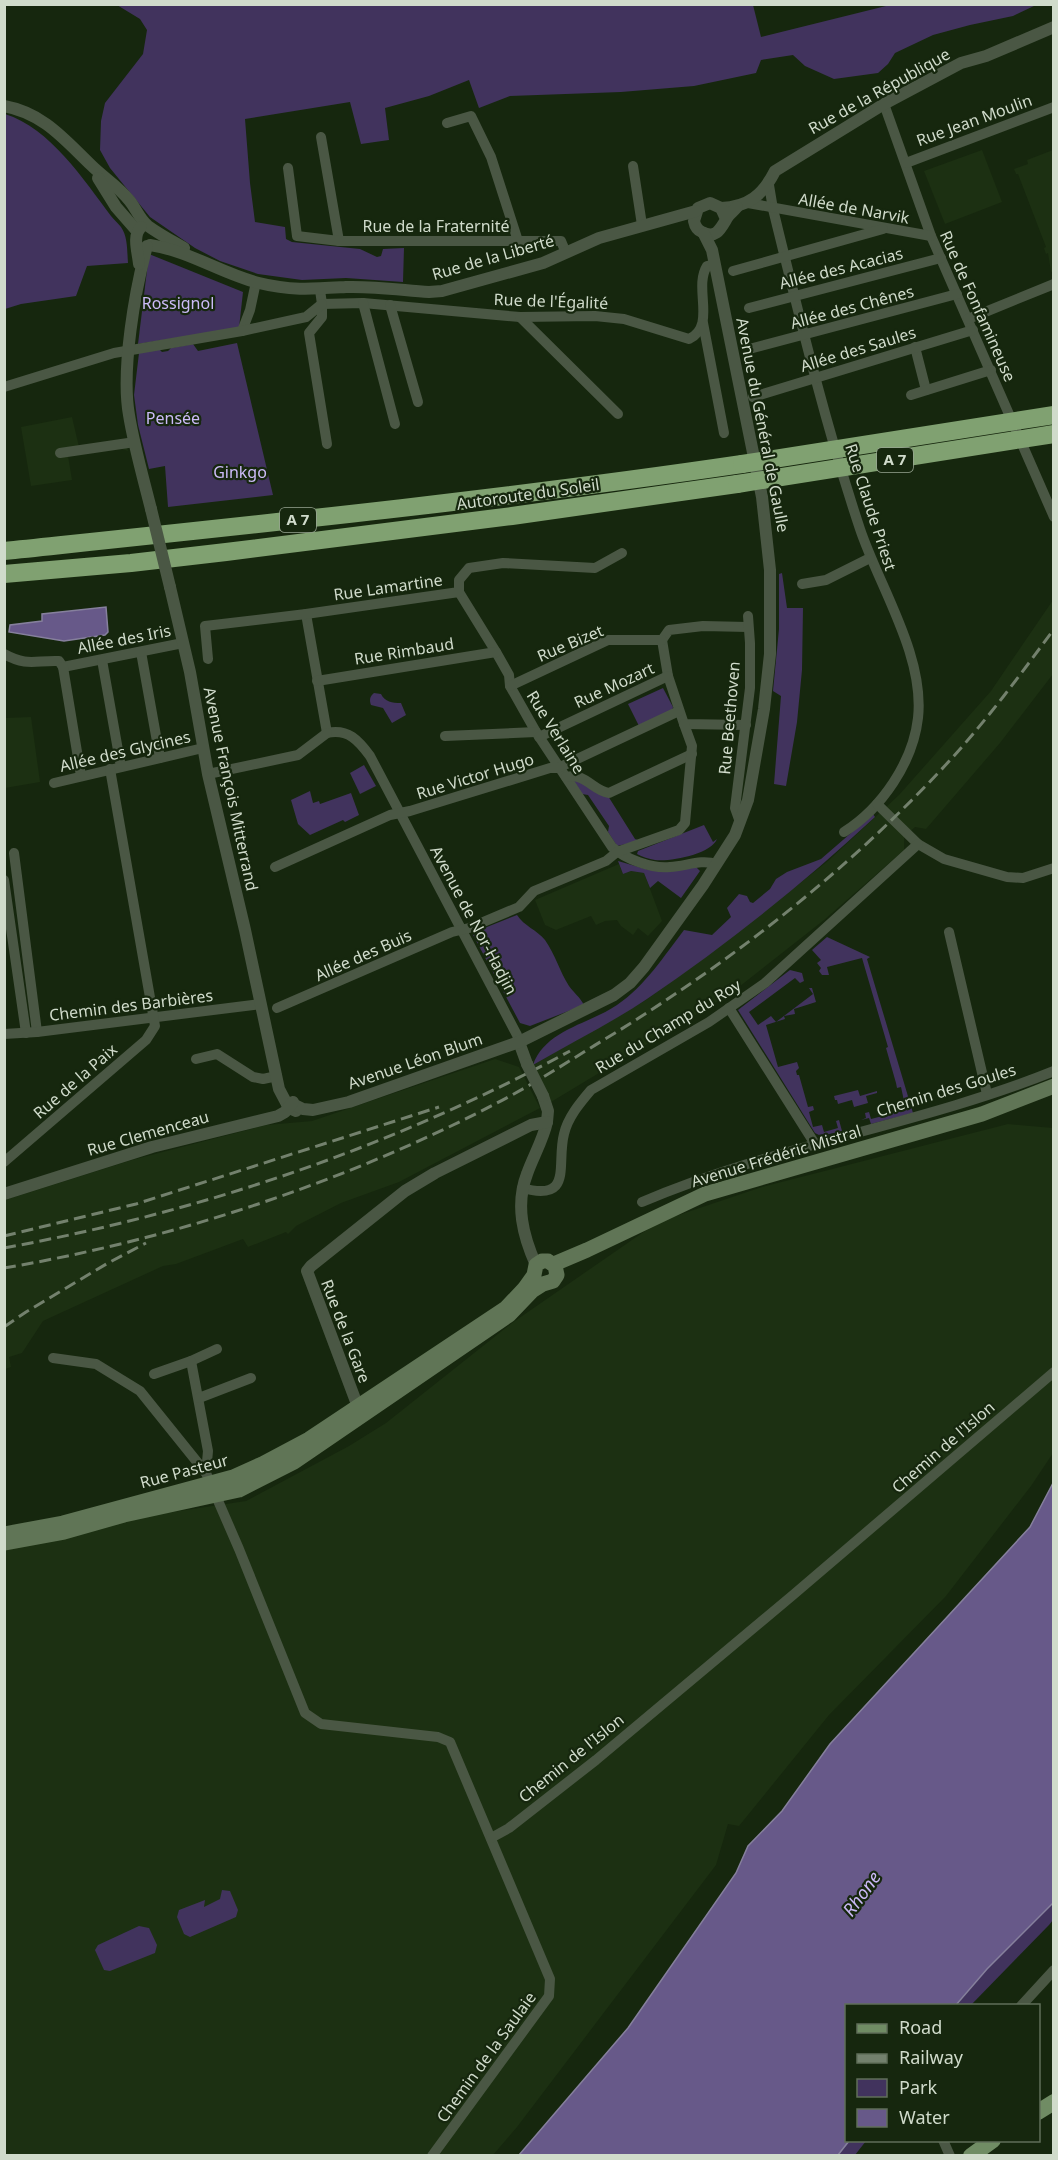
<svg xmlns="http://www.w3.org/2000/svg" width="1058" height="2160" viewBox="0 0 1058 2160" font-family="'Noto Sans',sans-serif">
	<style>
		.built { fill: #1c3012 }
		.green { fill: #41335d }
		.water { fill: #675989; stroke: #86809d; stroke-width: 1.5 }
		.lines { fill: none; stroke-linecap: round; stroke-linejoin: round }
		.minor { stroke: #4a5744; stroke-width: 10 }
		.tertiary { stroke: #4a5744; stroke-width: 12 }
		.secondary { stroke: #607556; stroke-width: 15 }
		.primary { stroke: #708c64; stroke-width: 16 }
		.motorway { stroke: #80a171; stroke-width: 18 }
		.rail { stroke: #73816d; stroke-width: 3; stroke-dasharray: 12 6; stroke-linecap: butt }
		.tertiary-bridge { stroke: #4a5744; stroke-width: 12 }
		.motorway-bridge { stroke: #80a171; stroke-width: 18 }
		.labels { text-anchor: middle; stroke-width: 4.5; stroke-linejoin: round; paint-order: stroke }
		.shield { fill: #16270e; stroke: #98a592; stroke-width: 1.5 }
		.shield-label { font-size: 15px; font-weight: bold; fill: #d0dbcb }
		.street-label { font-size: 16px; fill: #d0dbcb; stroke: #16270e }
		.park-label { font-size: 16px; fill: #ccbbf8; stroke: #16270e }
		.water-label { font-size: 18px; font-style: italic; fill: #cab8f5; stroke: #16270e }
	</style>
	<rect width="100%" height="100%" fill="#16270e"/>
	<g class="built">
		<path d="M982,150L1002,202L945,224L924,171Z"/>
		<path d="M1053,150L1054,271L1051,272L1048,253L1046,254L1044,248L1046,247L1018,174H1016L1014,169L1028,164L1027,160Z"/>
		<path d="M72,417L79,447L124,439L128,451L119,448L68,456L72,480L31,486L21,427Z"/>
		<path d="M1053,600V674L1000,743L926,829L915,827L904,837V850L824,920L730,994L551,1102L533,1065L646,1000L725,942L828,861L899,795L991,691Z"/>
		<path d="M31,717L40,782L5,788V718Z"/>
		<path d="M619,864L623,874L631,871L644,873L662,921L648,936L638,928L633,935L621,926L617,920L605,921L596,925L591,916L556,930L545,925L535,900Z"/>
		<path d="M495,1059L519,1067L540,1108L399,1182L341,1203L296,1226L288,1234L286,1232L248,1247L243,1239L176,1264L163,1266L43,1321L22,1353L9,1357L11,1367L5,1369V1200L132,1160L267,1125L312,1121Z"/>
		<path d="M1008,1124L1053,1128V1453L1031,1486L946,1596L829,1715L739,1826L728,1824L716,1865L517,2127L493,2155H5L4,1547L139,1517L246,1501L349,1446L386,1423L512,1323L658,1222L762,1187Z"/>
	</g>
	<g class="green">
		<path d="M117,5H753L761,37L890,5H1036L1013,16L970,25L933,35L895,53L888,64L878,73L834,79L805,66L793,55L761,60L756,73L694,86L621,92L510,96L479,108L469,80L429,96L385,108L389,140L361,144L350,102L245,119L250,183L255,222L285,227L286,239L292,242L360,249L377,257L381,256L383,249L404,248L403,282L346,278L302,280L258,274L220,261L195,248L150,217L110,168L100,150L101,121L105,103L143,54L147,30L140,19Z"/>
		<path d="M5,114C50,128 84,180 111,216C114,220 118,223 121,227C128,237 127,251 128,263L87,266L76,296L21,304L5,309Z"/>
		<path d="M149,254L243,292L239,328L138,344Z"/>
		<path d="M237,343L273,495L168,507L165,466L149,469L138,425L134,395L139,353L159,349L162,352L168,351L171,348L193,344L198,351Z"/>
		<path d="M782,573L787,608H803L802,670L797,722L786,786L774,784L781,696L773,691L779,629V574Z"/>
		<path d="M663,688L673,707L672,711L639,726L628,704Z"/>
		<path d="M374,693L381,694C385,702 392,703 401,703L406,715L392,723L383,708L371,705C369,700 370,696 374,693Z"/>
		<path d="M364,765L376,786L360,794L350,773Z"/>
		<path d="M574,779L608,796L635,839L640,841L617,846L608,832L609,826L588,795L582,794L574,782Z"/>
		<path d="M310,791L313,803L319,801L320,804L351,793L359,815L345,822L343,820L310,835L298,824L291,800Z"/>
		<path d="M873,814L875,817C804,883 728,944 647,999C611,1023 571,1043 533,1065C545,1030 589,1024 617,1005C645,986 664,956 684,930L712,935L731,917L727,908L739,894L747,896L750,902L753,903L770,889L776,879L787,872L821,859Z"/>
		<path d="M704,825L713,842L717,839C711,854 671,862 655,860C649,859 642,857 637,854L638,851Z"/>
		<path d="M618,861L649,870L696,867L700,871L681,898L658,881L650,888L644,873L631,871L623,874Z"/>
		<path d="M517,915C524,926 537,930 545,940C555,954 560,972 569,986C574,993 580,997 584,1005L530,1026L520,1023L472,933Z"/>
		<path d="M827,937L870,957L867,959L913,1113L871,1124L869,1118L861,1120L866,1118L865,1113L869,1112L871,1119L906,1110L901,1087L897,1088L896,1083L886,1048L888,1047L862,958L827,967L829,975H822L819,971L821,968L817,963L821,960L812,950Z"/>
		<path d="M790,970L802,973L804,981L800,983L795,978L749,1012L758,1025L771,1016L776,1022L813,994L809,988H812L816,1002L794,1009L795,1014L784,1016L785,1019L766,1025L778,1067L797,1062L799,1068L796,1071L797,1075H799L808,1107L813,1106L814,1110L809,1112L813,1127L822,1125L824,1132L838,1128L836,1121L839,1120L842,1131L821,1136L815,1133L738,1010Z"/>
		<path d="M858,1090L860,1096L877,1091V1093L866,1096L868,1103L854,1107L852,1100L838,1104L837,1100H835L834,1096Z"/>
		<path d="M222,1890L230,1891L238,1910L236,1917L190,1937L184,1934L177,1917L179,1910L205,1900L204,1907L220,1899Z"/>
		<path d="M1053,1903V1920L1049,1925L971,2005L956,2006L987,1969Z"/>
		<path d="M139,1926L149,1928L157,1945L155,1953L110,1971L104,1970L95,1950L98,1945Z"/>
		<path d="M849,2141H866L855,2155H838Z"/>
	</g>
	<g class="water">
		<path d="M106,607L108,632L105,635L64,641L9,632L10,625L42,621V614Z"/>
		<path d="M1053,1483V1903L987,1969L956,2005L846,2006V2140L849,2141L838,2155H519L628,2028L736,1873L748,1846L782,1811L830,1744L1030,1527Z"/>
	</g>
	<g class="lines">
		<g class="minor">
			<path d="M884,104L931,236L1054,517"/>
			<path d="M447,123L471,116L491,157L518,241"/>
			<path d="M321,137L339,241"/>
			<path d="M906,163L1054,107"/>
			<path d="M633,166L642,225"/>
			<path d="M288,168L297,236L339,241H561L566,253"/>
			<path d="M769,185L773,209C799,315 825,424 860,529C879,586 925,656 918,718C913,762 882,808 844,832"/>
			<path d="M748,203L931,236"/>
			<path d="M733,271L883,229"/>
			<path d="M320,290L322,304L363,303L520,317L595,316L624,319L689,339C717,326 693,288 707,266L715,264"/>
			<path d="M363,303L395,424"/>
			<path d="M322,304V317L309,333L327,444"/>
			<path d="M390,305L418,402"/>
			<path d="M749,308L941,258"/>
			<path d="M520,317L618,414"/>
			<path d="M968,319L1054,284"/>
			<path d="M703,323L724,433"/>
			<path d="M242,331L250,310L256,282"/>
			<path d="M915,347L926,390"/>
			<path d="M753,348L957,294"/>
			<path d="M4,387L114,353L242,331L306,317L322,304"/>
			<path d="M911,395L991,370"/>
			<path d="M753,397L973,330"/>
			<path d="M60,453L135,442"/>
			<path d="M802,584L826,580L870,558"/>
			<path d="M459,592L496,652L509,675L510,686L536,732L612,847C625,859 652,869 670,867C687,866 700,859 717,864"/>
			<path d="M306,614L327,733C348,728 359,741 370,756L517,1035L519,1042"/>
			<path d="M662,640L668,676L684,724L746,725"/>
			<path d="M662,640L669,630L703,626L748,627"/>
			<path d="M141,652L160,758"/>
			<path d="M4,654C28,667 35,660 59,661L63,667L183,643"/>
			<path d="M208,659L205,626L306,614L459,592V580L469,568L503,563L595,568L622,553"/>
			<path d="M102,660L121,767"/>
			<path d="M63,667L81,776"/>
			<path d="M317,681L496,652"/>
			<path d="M510,686L608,640H662"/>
			<path d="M445,736L536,732"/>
			<path d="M539,737L668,676"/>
			<path d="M208,774L298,755L327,733"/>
			<path d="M566,777C585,772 593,791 609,793L692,754"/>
			<path d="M54,783L203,748"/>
			<path d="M877,804L918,844L944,859L1007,877L1023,878L1054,868"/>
			<path d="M740,822L735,808L750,688V643L748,616"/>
			<path d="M14,853L37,1032"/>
			<path d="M275,867L390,815L410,811L550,768H558L679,711"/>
			<path d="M4,880L26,1033"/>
			<path d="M949,932L987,1094"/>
			<path d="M277,1008L452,932L469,928L519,907L534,891L606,861L617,852L679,830L685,823L692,746L684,724"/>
			<path d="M729,1008L815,1144"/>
			<path d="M4,1034L37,1032L261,1004"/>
			<path d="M196,1059L217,1054L253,1077L263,1079L277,1076"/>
			<path d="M4,1162L146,1040L155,1026L110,769"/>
			<path d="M522,1188C574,1202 556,1165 564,1134C568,1117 580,1103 591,1090L709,1022L765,983L918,844"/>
			<path d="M642,1202C775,1145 920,1125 1054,1071"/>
			<path d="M53,1358L96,1364L140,1391L206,1473"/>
			<path d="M191,1361L217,1349"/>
			<path d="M154,1374L191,1361L208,1451L206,1473L239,1549L305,1713L321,1724L438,1737L450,1742L550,1979L549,1996L432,2156"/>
			<path d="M199,1398L251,1378"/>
			<path d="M491,1838L509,1828L596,1760L793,1595L1054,1372"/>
			<path d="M1021,2006L1054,1970"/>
			<path d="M943,2140L950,2156"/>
		</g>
		<g class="tertiary">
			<path d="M4,106C43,113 64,139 91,165C103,177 119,187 129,200C136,208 139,219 148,226C159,234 172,241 184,248"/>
			<path d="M98,178L116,207L137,231"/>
			<path d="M721,208C748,207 763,195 775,171L884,104L961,63L986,56L1054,27"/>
			<path d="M726,219L721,208L710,203L698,208L694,221C695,226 697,230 702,232C716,240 721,228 727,218C729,214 734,211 737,207"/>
			<path d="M150,245C190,251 222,274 259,283C291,291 313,289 346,287C373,286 401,290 429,292L442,291L543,263L599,238L696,211"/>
			<path d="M147,246C135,290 121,370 129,415C134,446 143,477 151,509"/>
			<path d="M139,264C138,252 132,236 141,227"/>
			<path d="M170,587L190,672L208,774L245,930L279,1089L289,1108L296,1111"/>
			<path d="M519,1042L527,1064"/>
			<path d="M293,1104L303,1109L313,1110L349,1102L519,1042L614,995L630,983L644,967L703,885L735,835L748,800L764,709L770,654V570L762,497L712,250L704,234"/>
			<path d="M4,1194L152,1147L278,1116L285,1112L293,1102"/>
			<path d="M536,1265C523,1236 515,1205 527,1174C533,1157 543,1140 547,1122L548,1111L543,1096"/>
			<path d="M356,1413L358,1407L307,1271L311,1266L405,1191L435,1173L531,1125L547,1122"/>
		</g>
		<g class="secondary">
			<path d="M554,1264L587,1250L705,1194L982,1114L1054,1086"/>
			<path d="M4,1534L63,1523L233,1477L262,1464L309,1439L506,1308L524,1289L534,1275L536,1265L542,1261H548L555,1266L557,1275L553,1281L543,1284L532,1291L509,1315L294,1462L239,1490L124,1515L64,1532L4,1543"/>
		</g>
		<g class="primary">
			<path d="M1038,2112L1054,2102"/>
			<path d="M971,2156L993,2140"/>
		</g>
		<g class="motorway">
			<path d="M4,551C251,525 497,500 742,464"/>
			<path d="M4,574L131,563L226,552L512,516L737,484"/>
		</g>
		<g class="rail">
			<path d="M4,1236L136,1204L439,1107"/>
			<path d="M4,1248C202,1212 394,1146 570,1051"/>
			<path d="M4,1268C171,1240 345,1182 495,1104C536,1083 575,1057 615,1033C734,959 843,874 939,772C981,728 1018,678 1054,629"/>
			<path d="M4,1327L26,1312L108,1263L146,1243"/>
		</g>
		<g class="tertiary-bridge">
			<path d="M151,509L170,587"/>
			<path d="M527,1064L543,1096"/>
		</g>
		<g class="motorway-bridge">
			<path d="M742,464L1054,415"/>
			<path d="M737,484L1054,434"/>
		</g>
	</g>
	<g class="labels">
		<g class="shield">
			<rect x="877" y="448" width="36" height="24" rx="4.5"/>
			<rect x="280" y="508" width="36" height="24" rx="4.5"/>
		</g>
		<g class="shield-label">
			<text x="895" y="465">A 7</text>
			<text x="298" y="525">A 7</text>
		</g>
		<g class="street-label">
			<text transform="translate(879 91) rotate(-29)" y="6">Rue de la République</text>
			<text transform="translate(974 120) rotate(-20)" y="6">Rue Jean Moulin</text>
			<text transform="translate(854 208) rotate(10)" y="6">Allée de Narvik</text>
			<text x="436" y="232">Rue de la Fraternité</text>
			<text transform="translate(493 257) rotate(-16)" y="6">Rue de la Liberté</text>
			<text transform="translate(841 268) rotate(-14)" y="6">Allée des Acacias</text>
			<text transform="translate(551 301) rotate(2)" y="6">Rue de l'Égalité</text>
			<text transform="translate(978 306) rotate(66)" y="6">Rue de Fonfamineuse</text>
			<text transform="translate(852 307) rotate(-15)" y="6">Allée des Chênes</text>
			<text transform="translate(858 349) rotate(-17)" y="6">Allée des Saules</text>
			<text transform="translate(763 425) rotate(79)" y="6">Avenue du Général de Gaulle</text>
			<text transform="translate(528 494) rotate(-8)" y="6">Autoroute du Soleil</text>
			<text transform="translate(871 507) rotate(72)" y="6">Rue Claude Priest</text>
			<text transform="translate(388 587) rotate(-8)" y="6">Rue Lamartine</text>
			<text transform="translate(124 639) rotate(-11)" y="6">Allée des Iris</text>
			<text transform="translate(570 643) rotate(-23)" y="6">Rue Bizet</text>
			<text transform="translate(404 651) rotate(-9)" y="6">Rue Rimbaud</text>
			<text transform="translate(614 685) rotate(-25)" y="6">Rue Mozart</text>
			<text transform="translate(729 718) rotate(-85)" y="6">Rue Beethoven</text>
			<text transform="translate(556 732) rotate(58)" y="6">Rue Verlaine</text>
			<text transform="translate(125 751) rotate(-13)" y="6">Allée des Glycines</text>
			<text transform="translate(475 776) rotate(-17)" y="6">Rue Victor Hugo</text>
			<text transform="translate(231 789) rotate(78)" y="6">Avenue François Mitterrand</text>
			<text transform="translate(474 920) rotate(62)" y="6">Avenue de Nor-Hadjin</text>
			<text transform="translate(363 955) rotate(-24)" y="6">Allée des Buis</text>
			<text transform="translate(131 1005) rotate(-7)" y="6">Chemin des Barbières</text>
			<text transform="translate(668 1026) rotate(-31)" y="6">Rue du Champ du Roy</text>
			<text transform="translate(415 1061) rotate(-19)" y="6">Avenue Léon Blum</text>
			<text transform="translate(75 1081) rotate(-41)" y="6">Rue de la Paix</text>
			<text transform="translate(946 1090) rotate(-17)" y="6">Chemin des Goules</text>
			<text transform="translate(148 1133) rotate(-16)" y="6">Rue Clemenceau</text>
			<text transform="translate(776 1156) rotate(-17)" y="6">Avenue Frédéric Mistral</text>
			<text transform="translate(346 1331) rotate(69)" y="6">Rue de la Gare</text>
			<text transform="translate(943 1447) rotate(-41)" y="6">Chemin de l'Islon</text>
			<text transform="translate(184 1471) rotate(-15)" y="6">Rue Pasteur</text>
			<text transform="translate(571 1758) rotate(-39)" y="6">Chemin de l'Islon</text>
			<text transform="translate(486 2057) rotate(-54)" y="6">Chemin de la Saulaie</text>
		</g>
		<g class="park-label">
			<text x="178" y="309">Rossignol</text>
			<text x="173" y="424">Pensée</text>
			<text x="240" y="478">Ginkgo</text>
		</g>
		<g class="water-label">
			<text transform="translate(862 1894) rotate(-54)" y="6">Rhone</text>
		</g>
	</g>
	<rect width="1058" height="2160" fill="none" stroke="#d0dbcb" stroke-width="12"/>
	<rect x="845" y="2004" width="195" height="138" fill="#16270e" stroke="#606f5a" stroke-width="1.5"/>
	<rect x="857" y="2024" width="30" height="9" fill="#708c64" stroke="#606f5a" stroke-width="1.5"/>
	<text x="899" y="2034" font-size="18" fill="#d0dbcb">Road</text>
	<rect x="857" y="2054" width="30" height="9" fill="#73816d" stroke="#606f5a" stroke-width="1.5"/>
	<text x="899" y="2064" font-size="18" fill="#d0dbcb">Railway</text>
	<rect x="857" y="2079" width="30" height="18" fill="#41335d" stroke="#606f5a" stroke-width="1.5"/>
	<text x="899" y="2094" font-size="18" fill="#d0dbcb">Park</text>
	<rect x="857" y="2109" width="30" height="18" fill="#675989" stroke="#606f5a" stroke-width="1.5"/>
	<text x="899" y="2124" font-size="18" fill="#d0dbcb">Water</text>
</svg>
